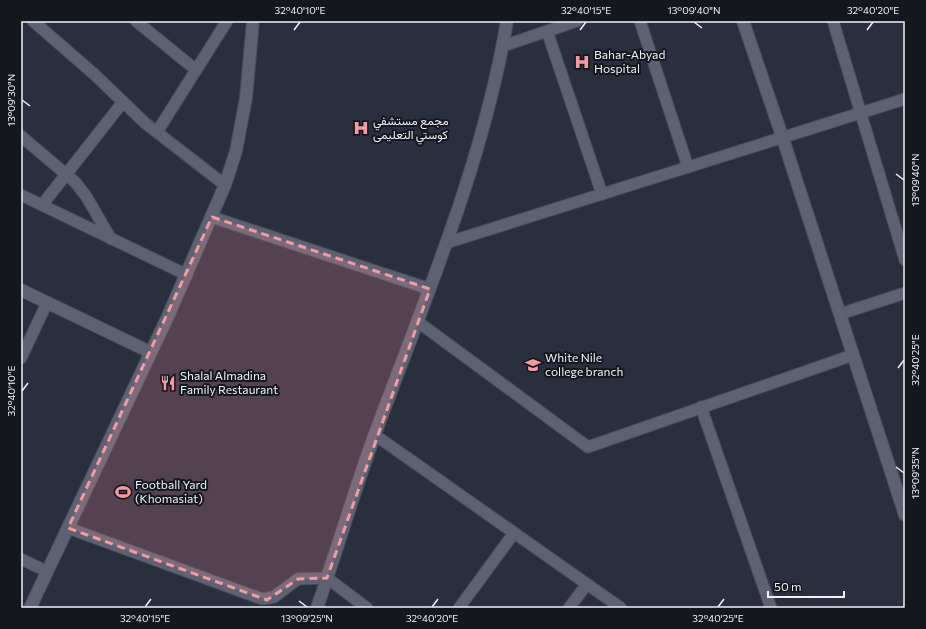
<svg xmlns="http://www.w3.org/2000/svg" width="926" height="629" viewBox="0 0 926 629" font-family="Commissioner,Vazirmatn,sans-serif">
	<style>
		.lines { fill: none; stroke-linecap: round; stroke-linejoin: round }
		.street-casing { stroke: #494b58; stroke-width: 13 }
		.secondary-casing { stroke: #494b58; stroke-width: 14 }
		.street { stroke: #5e6172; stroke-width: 11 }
		.secondary { stroke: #5e6172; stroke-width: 12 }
		.marked { fill: #f49aa1; fill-opacity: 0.2; stroke: #f49aa1; stroke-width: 3; stroke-dasharray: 8 5; stroke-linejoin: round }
		.ticks { fill: none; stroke: #eff1fb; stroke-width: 1.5 }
		.labels { text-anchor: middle; stroke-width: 4; stroke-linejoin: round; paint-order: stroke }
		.poi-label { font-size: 12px; fill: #eff1fb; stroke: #15171e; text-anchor: start }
		.neatline { fill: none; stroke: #eff1fb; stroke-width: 1.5 }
		.ticks-label { font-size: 10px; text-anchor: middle; fill: #eff1fb }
	</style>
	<rect width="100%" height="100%" fill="#2b2e3d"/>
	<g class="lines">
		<defs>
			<g id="street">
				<path d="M33,21L94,74L145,123L225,185"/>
				<path d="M136,21L196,70"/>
				<path d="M640,21L688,167"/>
				<path d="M833,21L905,260"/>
				<path d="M547,31L602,194"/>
				<path d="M503,46L577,21"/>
				<path d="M157,132L227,21"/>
				<path d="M21,136L75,182L86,196L111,239"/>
				<path d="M21,195L187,275"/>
				<path d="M42,205L123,102"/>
				<path d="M212,217L430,289"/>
				<path d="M446,243L905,99"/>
				<path d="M840,314L905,293"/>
				<path d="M418,322L588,447L853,355"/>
				<path d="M21,358L47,303"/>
				<path d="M701,407L771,608"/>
				<path d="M375,435L621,608"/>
				<path d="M68,528L262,599L274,597L298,579L327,578L367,608"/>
				<path d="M21,559L46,571"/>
				<path d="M459,608L514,533"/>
				<path d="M569,608L587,584"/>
			</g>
			<g id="secondary">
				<path d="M743,21L783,139L905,515"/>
				<path d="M21,290L150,352"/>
				<path d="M30,608L168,316L225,185L236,151L246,98L253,21"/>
				<path d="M317,608C337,550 354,492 375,434C425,299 483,164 507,21"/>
			</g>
		</defs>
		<use href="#street" class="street-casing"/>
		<use href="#secondary" class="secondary-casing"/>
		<use href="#street" class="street"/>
		<use href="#secondary" class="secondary"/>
	</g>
	<path class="marked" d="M212,217L430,289L327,578L298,579L267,600L68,528Z"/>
	<path class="ticks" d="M694,22L702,28M294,30L300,22M580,30L586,22M867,30L873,22M22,100L30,106M896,174L904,180M898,368L904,360M22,391L28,383M896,467L904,473M299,601L307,607M145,607L151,599M432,607L438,599M718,607L724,599"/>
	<defs>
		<symbol id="hospital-bare" viewBox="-9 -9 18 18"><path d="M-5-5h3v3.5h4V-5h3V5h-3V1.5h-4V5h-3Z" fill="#f49aa1" stroke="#15171e" stroke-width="2.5" paint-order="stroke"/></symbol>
		<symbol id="university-bare" viewBox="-9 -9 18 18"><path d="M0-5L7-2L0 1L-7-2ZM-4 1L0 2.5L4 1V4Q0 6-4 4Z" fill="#f49aa1" stroke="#15171e" stroke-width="2.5" paint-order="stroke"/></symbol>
		<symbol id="restaurant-bare" viewBox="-9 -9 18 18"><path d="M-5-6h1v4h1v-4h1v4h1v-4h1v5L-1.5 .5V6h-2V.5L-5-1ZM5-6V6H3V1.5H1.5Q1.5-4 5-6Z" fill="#f49aa1" stroke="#15171e" stroke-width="2.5" paint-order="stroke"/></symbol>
		<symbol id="stadium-bare" viewBox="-9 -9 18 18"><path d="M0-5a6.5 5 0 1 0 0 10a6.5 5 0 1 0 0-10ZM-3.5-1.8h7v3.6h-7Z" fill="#f49aa1" stroke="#15171e" stroke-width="2.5" paint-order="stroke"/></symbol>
	</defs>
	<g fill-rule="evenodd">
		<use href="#hospital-bare" x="571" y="51" width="22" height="22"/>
		<use href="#hospital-bare" x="350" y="117" width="22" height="22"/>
		<use href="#university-bare" x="522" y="354" width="22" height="22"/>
		<use href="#restaurant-bare" x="157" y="372" width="22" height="22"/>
		<use href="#stadium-bare" x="112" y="481" width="22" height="22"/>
	</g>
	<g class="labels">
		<g class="poi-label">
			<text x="594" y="59">Bahar-Abyad<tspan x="594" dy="14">Hospital</tspan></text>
			<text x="373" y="125">مجمع مستشفي<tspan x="373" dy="14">كوستي التعليمى</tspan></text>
			<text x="545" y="362">White Nile<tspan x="545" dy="14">college branch</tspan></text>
			<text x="180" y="380">Shalal Almadina<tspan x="180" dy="14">Family Restaurant</tspan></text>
			<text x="135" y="489">Football Yard<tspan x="135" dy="14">(Khomasiat)</tspan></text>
		</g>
	</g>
	<rect width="926" height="629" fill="none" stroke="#15171e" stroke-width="44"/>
	<path d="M768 591v6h76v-6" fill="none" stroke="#eff1fb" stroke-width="2"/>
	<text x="774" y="591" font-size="12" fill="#eff1fb" stroke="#15171e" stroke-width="3" paint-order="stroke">50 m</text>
	<rect x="22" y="22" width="882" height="585" class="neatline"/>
	<g class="ticks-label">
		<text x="300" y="14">32°40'10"E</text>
		<text x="586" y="14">32°40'15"E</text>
		<text x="694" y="14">13°09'40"N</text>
		<text x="873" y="14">32°40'20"E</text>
		<text transform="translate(11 100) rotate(-90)" y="4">13°09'30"N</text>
		<text transform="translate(915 180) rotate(-90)" y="4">13°09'40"N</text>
		<text transform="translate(915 360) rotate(-90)" y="4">32°40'25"E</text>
		<text transform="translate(11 391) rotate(-90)" y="4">32°40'10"E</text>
		<text transform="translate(915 473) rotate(-90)" y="4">13°09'35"N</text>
		<text x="145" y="622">32°40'15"E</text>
		<text x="307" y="622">13°09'25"N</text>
		<text x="432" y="622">32°40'20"E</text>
		<text x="718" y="622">32°40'25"E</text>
	</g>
</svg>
